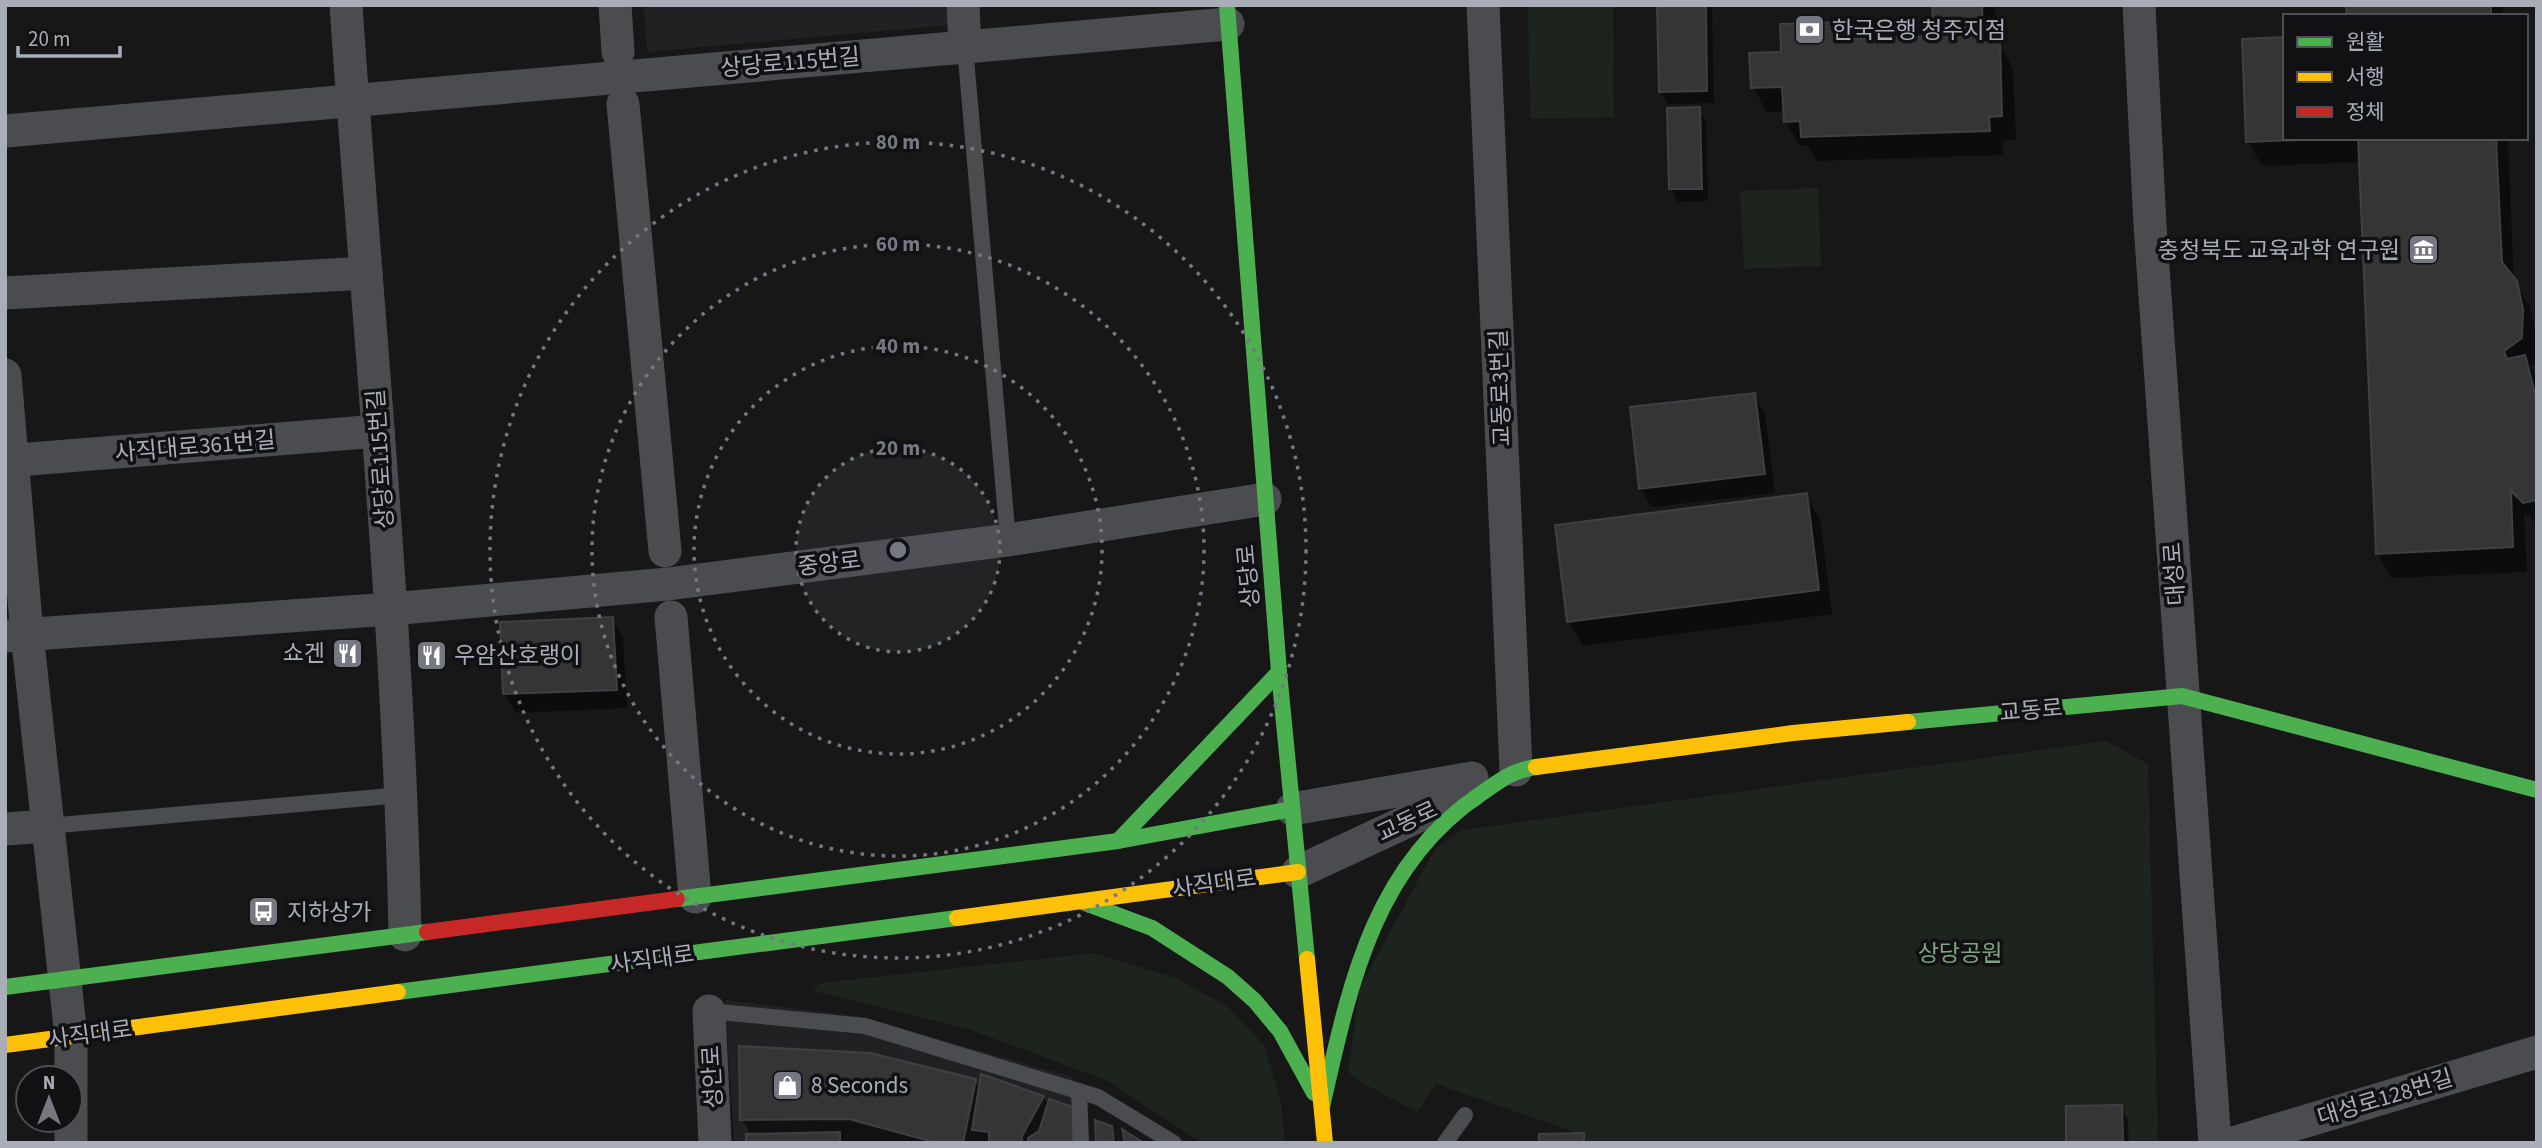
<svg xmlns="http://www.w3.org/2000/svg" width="2542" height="1148" viewBox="0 0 2542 1148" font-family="'Source Sans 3','Noto Sans KR',sans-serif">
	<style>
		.built { fill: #212123 }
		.green { fill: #1d241e }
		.shadow { fill: #0007 }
		.building { fill: #353536; stroke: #3f4043; stroke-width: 2 }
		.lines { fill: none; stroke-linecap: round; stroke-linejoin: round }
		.lane { stroke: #4b4c50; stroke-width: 16 }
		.street { stroke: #4b4c50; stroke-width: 33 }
		.fast { stroke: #4caf50; stroke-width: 16 }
		.slow { stroke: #ffc107; stroke-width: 16 }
		.jam { stroke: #c62828; stroke-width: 16 }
		.ring { fill: none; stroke: #757880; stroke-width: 3.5; stroke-dasharray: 3.5 7 }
		.labels { text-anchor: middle; stroke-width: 7; stroke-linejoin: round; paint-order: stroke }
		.poi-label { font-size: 23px; fill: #a8adb8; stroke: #111113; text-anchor: start }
		.street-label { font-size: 23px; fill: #a8adb8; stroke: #111113 }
		.park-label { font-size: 23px; fill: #7fa381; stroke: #111113 }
		.centre { fill: #757880; stroke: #111113; stroke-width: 3.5 }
		.ring-label { font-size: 21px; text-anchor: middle; font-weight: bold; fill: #757880; stroke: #111113; stroke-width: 7; stroke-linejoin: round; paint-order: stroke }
	</style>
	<rect width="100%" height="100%" fill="#171717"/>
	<g class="built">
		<path d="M644,5H949L951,25L647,52Z"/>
		<path d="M725,1000L856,1016L1073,1077L1075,1143H734Z"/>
	</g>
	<g class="green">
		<path d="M1528,5H1613L1614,117L1530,119Z"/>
		<path d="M1818,188L1821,266L1744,269L1740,191Z"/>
		<path d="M2106,741L2148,764L2158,1143H1589L1570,1130L1436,1084L1417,1112L1363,1083L1348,1072L1360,987L1435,849L1462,830Z"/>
		<path d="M1093,953L1176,978L1228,1007L1264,1045L1281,1102L1285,1143H1202L1108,1081L968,1029L813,991L820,983Z"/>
	</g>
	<g class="shadow">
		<path d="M1659,5H1710L1712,10L1714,103L1668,104L1660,91Z"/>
		<path d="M1934,5H1995L1996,44H1999L2013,68L2016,140L2002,141L2003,155L1817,161L1808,146H1800L1785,121V112H1767L1753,87L1783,53L1843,24L1852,40L1935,37Z"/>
		<path d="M2348,5H2503V16H2349Z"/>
		<path d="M1699,109L1706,122L1708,201L1678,202L1671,189Z"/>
		<path d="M2285,138H2508L2514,281L2530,307L2537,336L2535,363L2530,367L2537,378V525L2524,512L2527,572L2391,578L2377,553L2361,162L2262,166L2248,142Z"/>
		<path d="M1754,395L1765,414L1775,493L1652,507L1641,489Z"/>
		<path d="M1806,495L1820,520L1832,614L1583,646L1569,621Z"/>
		<path d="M612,619L623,638L627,708L516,713L505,694Z"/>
		<path d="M975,1081L980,1090L1043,1097L1079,1143H748L751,1136L742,1119Z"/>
		<path d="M2121,1107L2128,1119L2129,1143H2068Z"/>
		<path d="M1110,1128L1118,1143H1098Z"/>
	</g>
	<g class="building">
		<path d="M1657,5H1706L1707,91L1659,92Z"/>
		<path d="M1932,5H1982L1983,42H2000L2002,116L1989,117L1990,131L1801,137L1800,121L1784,122L1782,87L1751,88L1749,53L1781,52L1780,24L1844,22L1845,39L1934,36Z"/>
		<path d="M2346,5H2491V16H2347Z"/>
		<path d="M2285,37V138H2346L2246,142L2242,39Z"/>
		<path d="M1700,107L1702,189H1669L1667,108Z"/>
		<path d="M2358,138H2496L2502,262L2517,281L2523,309L2522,338L2504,351L2507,359L2525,355L2537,401V500L2523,503L2511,491L2513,547L2376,554Z"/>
		<path d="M1755,393L1765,474L1639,489L1630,407Z"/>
		<path d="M1807,493L1819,590L1567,622L1555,525Z"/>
		<path d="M613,617L617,690L503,694L500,622Z"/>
		<path d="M739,1046L870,1053L976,1079L963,1143H937L849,1119L740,1120Z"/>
		<path d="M981,1074L1044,1096L1022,1136V1143H989V1132L972,1130Z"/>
		<path d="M1049,1099L1073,1107V1143H1028V1138L1039,1131Z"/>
		<path d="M2122,1105L2123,1142L2066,1143V1106Z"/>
		<path d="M1095,1120L1112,1126L1114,1143H1096Z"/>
		<path d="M1122,1129L1144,1143H1125Z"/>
		<path d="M840,1132V1143H746V1134Z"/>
		<path d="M1584,1133V1143H1539V1134Z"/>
	</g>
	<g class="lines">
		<g class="lane">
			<path d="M965,47L1008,540"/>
			<path d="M47,826L402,795"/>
			<path d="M709,1011L865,1026L1098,1097L1174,1143"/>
			<path d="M1079,1091L1081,1143"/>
			<path d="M1445,1143L1465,1115"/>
		</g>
		<g class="street">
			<path d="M346,5C367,315 399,624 405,935"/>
			<path d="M615,5L618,52"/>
			<path d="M963,5L965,47"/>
			<path d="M1483,5L1516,770"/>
			<path d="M2139,5L2150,225L2215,1143"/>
			<path d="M623,104L665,551"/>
			<path d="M5,131L1228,24"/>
			<path d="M5,293L366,273"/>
			<path d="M5,375L27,634L71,1036V1143"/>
			<path d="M5,461L378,431"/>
			<path d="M671,617L695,897"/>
			<path d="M5,636L391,609L668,584L1008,540L1265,499"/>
			<path d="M1292,809L1472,778"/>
			<path d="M5,829L47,826"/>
			<path d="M1298,872L1470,792"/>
			<path d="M709,1011L715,1143"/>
			<path d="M2233,1143L2537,1052"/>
		</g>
		<g class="fast">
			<path d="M1227,5L1279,672L1307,959"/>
			<path d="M1908,722L2182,696L2537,790"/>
			<path d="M1118,841L1279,672"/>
			<path d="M677,899L1118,841L1292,809"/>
			<path d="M1085,903L1152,928L1228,977L1255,1001L1280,1031L1314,1093"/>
			<path d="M5,987L427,932"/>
			<path d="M398,992L957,918"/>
			<path d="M1322,1107C1349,989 1372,868 1479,795C1500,781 1510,771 1536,767"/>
		</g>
		<g class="slow">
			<path d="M1536,767L1793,733L1908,722"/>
			<path d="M957,918L1298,872"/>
			<path d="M1307,959L1325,1143"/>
			<path d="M5,1045L398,992"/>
		</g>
		<path class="jam" d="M427,932L677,899"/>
	</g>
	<circle cx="898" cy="550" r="102" fill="#757880" fill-opacity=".12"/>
	<g class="ring">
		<circle cx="898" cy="550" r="102"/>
		<circle cx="898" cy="550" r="204"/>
		<circle cx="898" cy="550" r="306"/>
		<circle cx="898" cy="550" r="408"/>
	</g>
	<defs>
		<symbol id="bank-square" viewBox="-11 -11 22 22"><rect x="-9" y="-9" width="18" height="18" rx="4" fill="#757880" stroke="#111113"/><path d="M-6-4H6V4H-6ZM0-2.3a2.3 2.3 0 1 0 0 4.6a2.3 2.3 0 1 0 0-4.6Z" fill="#fff"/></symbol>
		<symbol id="museum-square" viewBox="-11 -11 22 22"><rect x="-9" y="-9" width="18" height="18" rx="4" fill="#757880" stroke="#111113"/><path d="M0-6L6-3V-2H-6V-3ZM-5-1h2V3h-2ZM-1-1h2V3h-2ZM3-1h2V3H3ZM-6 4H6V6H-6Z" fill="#fff"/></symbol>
		<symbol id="restaurant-square" viewBox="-11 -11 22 22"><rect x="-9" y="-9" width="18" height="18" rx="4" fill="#757880" stroke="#111113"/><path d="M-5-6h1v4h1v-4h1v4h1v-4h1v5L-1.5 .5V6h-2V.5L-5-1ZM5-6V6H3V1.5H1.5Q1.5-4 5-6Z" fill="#fff"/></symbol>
		<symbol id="bus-square" viewBox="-11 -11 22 22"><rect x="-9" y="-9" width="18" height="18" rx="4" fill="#757880" stroke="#111113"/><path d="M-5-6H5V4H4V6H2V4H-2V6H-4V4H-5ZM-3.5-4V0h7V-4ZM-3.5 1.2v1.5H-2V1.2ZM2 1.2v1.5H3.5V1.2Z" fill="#fff"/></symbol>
		<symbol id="shop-square" viewBox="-11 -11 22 22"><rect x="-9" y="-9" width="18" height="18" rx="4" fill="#757880" stroke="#111113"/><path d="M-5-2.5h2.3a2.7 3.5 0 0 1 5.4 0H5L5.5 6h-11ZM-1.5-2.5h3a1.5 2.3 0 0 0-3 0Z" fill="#fff"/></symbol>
	</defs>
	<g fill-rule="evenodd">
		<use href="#bank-square" x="1792" y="12" width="35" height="35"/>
		<use href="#museum-square" x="2406" y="232" width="35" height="35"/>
		<use href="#restaurant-square" x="330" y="636" width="35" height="35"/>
		<use href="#restaurant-square" x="414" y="638" width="35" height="35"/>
		<use href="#bus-square" x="246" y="894" width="35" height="35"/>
		<use href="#shop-square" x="770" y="1068" width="35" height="35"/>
	</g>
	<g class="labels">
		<g class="poi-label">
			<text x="1832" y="38">한국은행 청주지점</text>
			<text x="2400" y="258" text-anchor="end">충청북도 교육과학 연구원</text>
			<text x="325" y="661" text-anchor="end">쇼겐</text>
			<text x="454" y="663">우암산호랭이</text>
			<text x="287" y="920">지하상가</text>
			<text x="811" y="1093">8 Seconds</text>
		</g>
		<g class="street-label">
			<text transform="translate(790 62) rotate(-5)" y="8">상당로115번길</text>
			<text transform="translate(1500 388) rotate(-92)" y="8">교동로3번길</text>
			<text transform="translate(195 446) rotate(-5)" y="8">사직대로361번길</text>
			<text transform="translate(380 459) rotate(-94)" y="8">상당로115번길</text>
			<text transform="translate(829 563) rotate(-7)" y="8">중앙로</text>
			<text transform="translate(2174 574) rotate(-94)" y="8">대성로</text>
			<text transform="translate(1248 576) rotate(-95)" y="8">상당로</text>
			<text transform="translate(2031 710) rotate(-5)" y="8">교동로</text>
			<text transform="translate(1407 821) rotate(-25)" y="8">교동로</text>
			<text transform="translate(1214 883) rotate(-8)" y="8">사직대로</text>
			<text transform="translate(652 959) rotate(-8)" y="8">사직대로</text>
			<text transform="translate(90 1034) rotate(-8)" y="8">사직대로</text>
			<text transform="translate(712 1077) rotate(-93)" y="8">성안로</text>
			<text transform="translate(2385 1097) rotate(-17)" y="8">대성로128번길</text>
		</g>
		<g class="park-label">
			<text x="1960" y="961">상당공원</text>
		</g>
	</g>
	<circle cx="898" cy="550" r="10" class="centre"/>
	<g class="ring-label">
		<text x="898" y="149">80 m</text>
		<text x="898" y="251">60 m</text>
		<text x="898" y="353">40 m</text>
		<text x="898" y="455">20 m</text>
	</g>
	<rect width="2542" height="1148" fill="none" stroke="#a8adb8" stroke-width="14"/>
	<rect x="2283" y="14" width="245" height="126" fill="#111113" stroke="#4d4f55" stroke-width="2"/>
	<rect x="2297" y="37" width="35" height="10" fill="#4caf50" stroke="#4d4f55" stroke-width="2"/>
	<text x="2346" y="49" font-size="21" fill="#a8adb8">원활</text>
	<rect x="2297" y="72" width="35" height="10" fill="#ffc107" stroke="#4d4f55" stroke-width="2"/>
	<text x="2346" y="84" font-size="21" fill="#a8adb8">서행</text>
	<rect x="2297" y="107" width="35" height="10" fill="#c62828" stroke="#4d4f55" stroke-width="2"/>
	<text x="2346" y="119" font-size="21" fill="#a8adb8">정체</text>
	<g transform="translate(49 1099)"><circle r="33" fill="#111113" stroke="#4d4f55" stroke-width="2"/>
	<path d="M0-5L12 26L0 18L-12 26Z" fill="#757880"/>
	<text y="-10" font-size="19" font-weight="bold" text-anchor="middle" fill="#a8adb8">N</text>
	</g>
	<path d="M18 46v10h102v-10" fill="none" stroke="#a8adb8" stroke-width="3.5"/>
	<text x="28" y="46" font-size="21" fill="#a8adb8" stroke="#111113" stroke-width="5" paint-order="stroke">20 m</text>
</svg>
